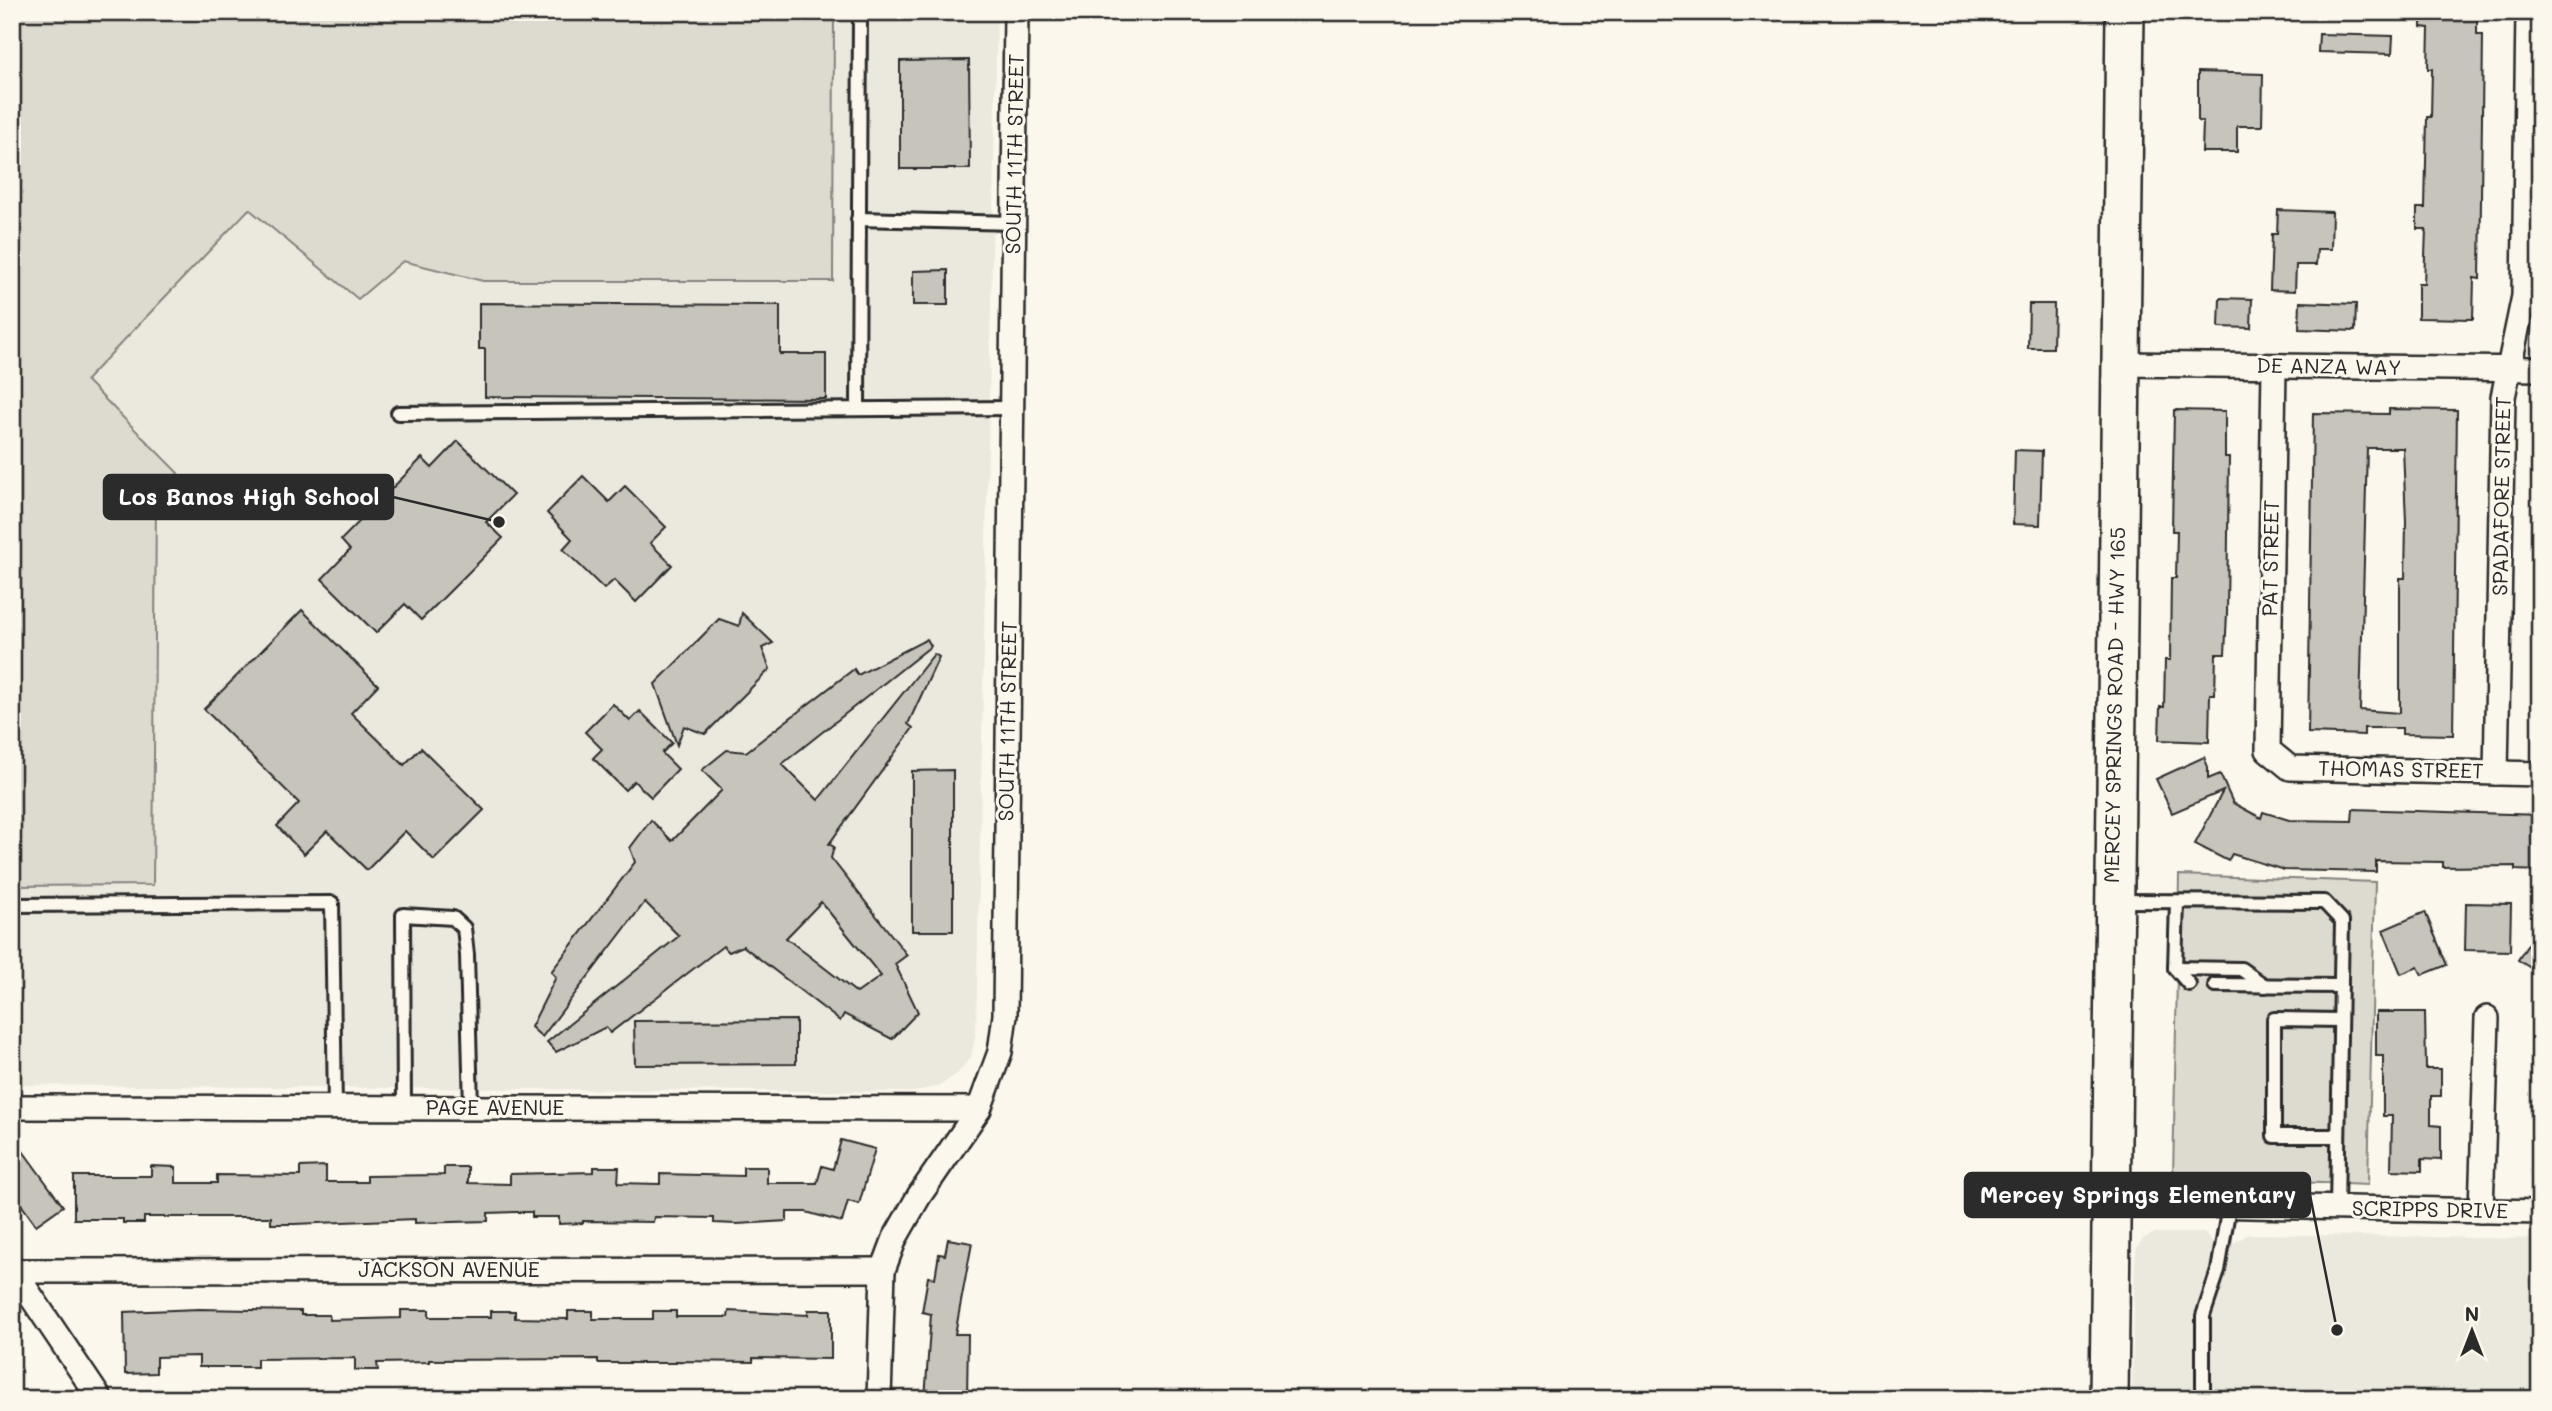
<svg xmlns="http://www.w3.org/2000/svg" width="2552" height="1411" viewBox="0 0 2552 1411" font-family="Mali,sans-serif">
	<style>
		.built { fill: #ebe8de }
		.green { fill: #dddad0; stroke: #84827e; stroke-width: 2 }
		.building { fill: #c7c4bc; stroke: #2b2b2b; stroke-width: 2; fill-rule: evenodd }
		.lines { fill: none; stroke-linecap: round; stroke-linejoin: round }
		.service-casing { stroke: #2b2b2b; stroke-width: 18 }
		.minor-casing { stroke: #2b2b2b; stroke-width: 28 }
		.primary-casing { stroke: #2b2b2b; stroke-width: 42 }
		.service { stroke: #fbf7ec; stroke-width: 12 }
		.minor { stroke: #fbf7ec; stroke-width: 23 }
		.primary { stroke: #fbf7ec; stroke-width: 37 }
		.labels { text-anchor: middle; stroke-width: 6; stroke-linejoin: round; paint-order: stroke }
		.street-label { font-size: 21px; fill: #2b2b2b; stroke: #fbf7ec }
		.leader { fill: none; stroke: #2b2b2b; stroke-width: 2.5 }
		.callout-dot { fill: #2b2b2b; stroke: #fbf7ec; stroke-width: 2.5 }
		.callout { fill: #2b2b2b; stroke: #2b2b2b; stroke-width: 2.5 }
		.callout-label { font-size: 23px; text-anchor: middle; font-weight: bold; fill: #fff }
	</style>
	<rect width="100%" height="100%" fill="#fbf7ec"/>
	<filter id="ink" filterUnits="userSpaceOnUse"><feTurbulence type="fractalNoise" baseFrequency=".0143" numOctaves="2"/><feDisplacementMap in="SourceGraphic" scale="14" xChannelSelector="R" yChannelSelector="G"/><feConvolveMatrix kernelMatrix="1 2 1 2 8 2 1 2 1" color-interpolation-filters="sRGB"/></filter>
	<g filter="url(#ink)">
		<g class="built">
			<path d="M12,12H997L976,1032L971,1057L958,1073L941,1085L914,1092L12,1085Z"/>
			<path d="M2155,1233H2204L2212,1241L2235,1242L2249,1234L2540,1239V1399H2132L2135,1261L2137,1247L2144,1238Z"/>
		</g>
		<g class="green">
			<path d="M12,12H834L833,281H483L403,261L358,299L249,209L86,380L178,473L156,503L153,885L12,886Z"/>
			<path d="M2179,875L2375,882L2368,1185L2173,1177Z"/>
		</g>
		<g class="building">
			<path d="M2421,12H2477V35H2483L2480,279L2474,278L2473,319L2418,318V284H2424L2426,229H2417V208H2425L2427,117H2431L2432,69H2428L2429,28L2421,27Z"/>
			<path d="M2319,34L2393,36L2392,54L2318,52Z"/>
			<path d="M969,60L970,169H900V61Z"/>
			<path d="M2198,72L2263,74L2262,126H2237V152H2202L2203,122L2198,121Z"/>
			<path d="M2278,210L2332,212L2331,249H2317L2316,265H2296L2295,291L2270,290L2272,234H2277Z"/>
			<path d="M948,270V305H913V271Z"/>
			<path d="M2220,298L2252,299L2251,328L2219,327Z"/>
			<path d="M2300,302L2356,304L2355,331L2299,329Z"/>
			<path d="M479,303L780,305V354H826V399L485,397V349H479Z"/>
			<path d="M2029,304H2054L2053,348H2028Z"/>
			<path d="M2389,409L2457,410L2453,735L2402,734V728H2364V735L2308,733L2313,413L2389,414ZM2367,448H2403L2406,522L2405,578H2400V713L2360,710Z"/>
			<path d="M2174,410L2225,411V457H2229L2227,613L2225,654H2216L2215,694H2210L2209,742L2159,740L2160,707H2164L2165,660H2170L2171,578H2176L2177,531H2172Z"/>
			<path d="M458,441L513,495L486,522L503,538L421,620L405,604L376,633L322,579L350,550L341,540L422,458L432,468Z"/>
			<path d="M2015,450L2042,451L2040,525L2013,524Z"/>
			<path d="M583,476L609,502L625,486L666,527L650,543L672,565L636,602L614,580L604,589L563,549L572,539L547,513Z"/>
			<path d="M302,610L378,685L351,713L404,765L421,748L484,810L434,860L405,831L367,870L327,831L304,854L277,826L299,803L204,709Z"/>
			<path d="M742,613L773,643L762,648L770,669L705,734L684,726L677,745L655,684L719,619L739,626Z"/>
			<path d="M927,639L931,646L782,764L818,800L934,654L939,657L908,724L913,728L829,844L834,847L831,858L907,955L895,964L918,1012L892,1039L844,1014L840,1021L743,946L729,952L723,946L610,1033L606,1027L556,1052L547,1042L679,936L645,902L542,1037L531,1027L556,977L551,972L635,862L630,848L651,820L672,841L722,790L702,770L727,750L746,752L854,669L858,675ZM821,902L881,976L857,993L786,938Z"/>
			<path d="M613,704L630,721L640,711L672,743L662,753L678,769L651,797L634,781L625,790L593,758L602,749L585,732Z"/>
			<path d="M2204,757L2208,767V779L2220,774L2233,803L2261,818L2263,812L2289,820L2352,821L2353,809L2540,815V871L2515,870V866L2443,867V862L2376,861V872L2284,870L2232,854L2228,861L2195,844L2223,791L2172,813L2156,779Z"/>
			<path d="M953,770V931H912V771Z"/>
			<path d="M2466,903L2511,904L2510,951L2465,950Z"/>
			<path d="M2425,912L2447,965L2422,975L2418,967L2401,974L2383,930Z"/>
			<path d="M2540,926V974L2518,960Z"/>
			<path d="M2376,1012H2425L2426,1069H2441V1096H2431V1125L2441,1126V1160L2422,1159V1171L2391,1170L2392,1116H2383V1056H2376Z"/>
			<path d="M796,1020V1064L635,1065L634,1021Z"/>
			<path d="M12,1136L63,1206L36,1225L12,1192Z"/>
			<path d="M841,1140L875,1149L859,1204L848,1201L842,1222L806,1212H787V1221L737,1224L714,1223V1218L654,1217L653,1222L583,1221V1223L559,1224V1217H532V1212H516L488,1213V1221L415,1223V1219L294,1224H271V1217H144V1223H123V1219H74V1176H151V1166L176,1167V1183H217V1175L300,1176V1167L326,1166V1182H367V1176L444,1175V1167H468V1183L510,1184V1174L594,1172V1167H619L618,1183L660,1184V1174L743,1176V1167H767V1183H817L822,1166L833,1169Z"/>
			<path d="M948,1239L972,1243L955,1334H968L967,1399H925L931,1314L922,1312L928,1277L935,1278L939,1254L945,1255Z"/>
			<path d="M199,1309L301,1311V1315H329V1320L401,1318V1310H429V1317H491V1311H515V1318L568,1319V1311H593V1319H653V1311H676V1317H728L729,1311L808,1315V1310H831V1359L753,1358V1362L676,1361V1363H598V1359L429,1360V1362L377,1363L378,1370H355V1358L257,1359V1367H199V1356L156,1357V1373L125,1374L124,1312Z"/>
		</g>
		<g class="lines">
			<defs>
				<g id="service">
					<path d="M858,219L1014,223"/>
					<path d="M858,408L860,12"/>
					<path d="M398,413L1012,408"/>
					<path d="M2117,901L2324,902L2342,921L2337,1209"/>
					<path d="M2177,902L2175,968L2189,984"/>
					<path d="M12,905L332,903L335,1108"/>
					<path d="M2175,968L2241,969L2265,986"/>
					<path d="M2215,985L2341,986"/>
					<path d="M404,1108L403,915L453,918L464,928L467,955L471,1108"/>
					<path d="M2338,1136H2274V1019L2340,1020"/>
					<path d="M2203,1399V1316L2218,1271L2229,1206"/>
				</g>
				<g id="minor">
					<path d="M2119,364L2540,369"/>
					<path d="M2274,367L2268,750L2290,768L2540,774"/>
					<path d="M2496,773L2503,397L2524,296L2528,12"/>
					<path d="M12,1107L979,1109"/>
					<path d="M2110,1203L2540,1212"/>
					<path d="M2481,1211L2487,1018"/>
					<path d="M12,1268L100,1399"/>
					<path d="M14,1271L883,1270"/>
					<path d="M879,1399L883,1270L895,1238L919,1196L979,1109L1000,1052L1005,1015L1016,12"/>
				</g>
				<path id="primary" d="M2109,1399L2125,12"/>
			</defs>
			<use href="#service" class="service-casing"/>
			<use href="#minor" class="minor-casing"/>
			<use href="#primary" class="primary-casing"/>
			<use href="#service" class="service"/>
			<use href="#minor" class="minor"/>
			<use href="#primary" class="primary"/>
		</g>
	</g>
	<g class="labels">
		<g class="street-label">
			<text transform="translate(1015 154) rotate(-89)" y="7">SOUTH 11TH STREET</text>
			<text transform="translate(2329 367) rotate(1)" y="7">DE ANZA WAY</text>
			<text transform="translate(2502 496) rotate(-89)" y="7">SPADAFORE STREET</text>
			<text transform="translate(2271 558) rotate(-89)" y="7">PAT STREET</text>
			<text transform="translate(2115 705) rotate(-89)" y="7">MERCEY SPRINGS ROAD - HWY 165</text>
			<text transform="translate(1008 721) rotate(-89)" y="7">SOUTH 11TH STREET</text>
			<text transform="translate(2401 770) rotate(1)" y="7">THOMAS STREET</text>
			<text x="495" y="1115">PAGE AVENUE</text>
			<text transform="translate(2430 1210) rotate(1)" y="7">SCRIPPS DRIVE</text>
			<text x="449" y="1277">JACKSON AVENUE</text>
		</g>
	</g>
	<path class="leader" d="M499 522L393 497M2337 1330L2310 1195"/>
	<g class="callout-dot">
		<circle cx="499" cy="522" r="7"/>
		<circle cx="2337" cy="1330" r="7"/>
	</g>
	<g class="callout">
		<rect x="104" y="475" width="289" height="44" rx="7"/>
		<rect x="1965" y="1173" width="345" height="44" rx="7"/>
	</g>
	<g class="callout-label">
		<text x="249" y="505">Los Banos High School</text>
		<text x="2138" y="1203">Mercey Springs Elementary</text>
	</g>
	<rect width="2552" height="1411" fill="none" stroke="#fbf7ec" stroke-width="42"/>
	<rect x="21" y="21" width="2510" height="1369" fill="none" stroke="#2b2b2b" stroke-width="2.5" filter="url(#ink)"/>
	<g transform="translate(2472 1331)" stroke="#fbf7ec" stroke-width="5" paint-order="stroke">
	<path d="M0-5L12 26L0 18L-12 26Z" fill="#2b2b2b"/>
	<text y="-10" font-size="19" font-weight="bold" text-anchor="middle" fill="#2b2b2b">N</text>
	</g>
</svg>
